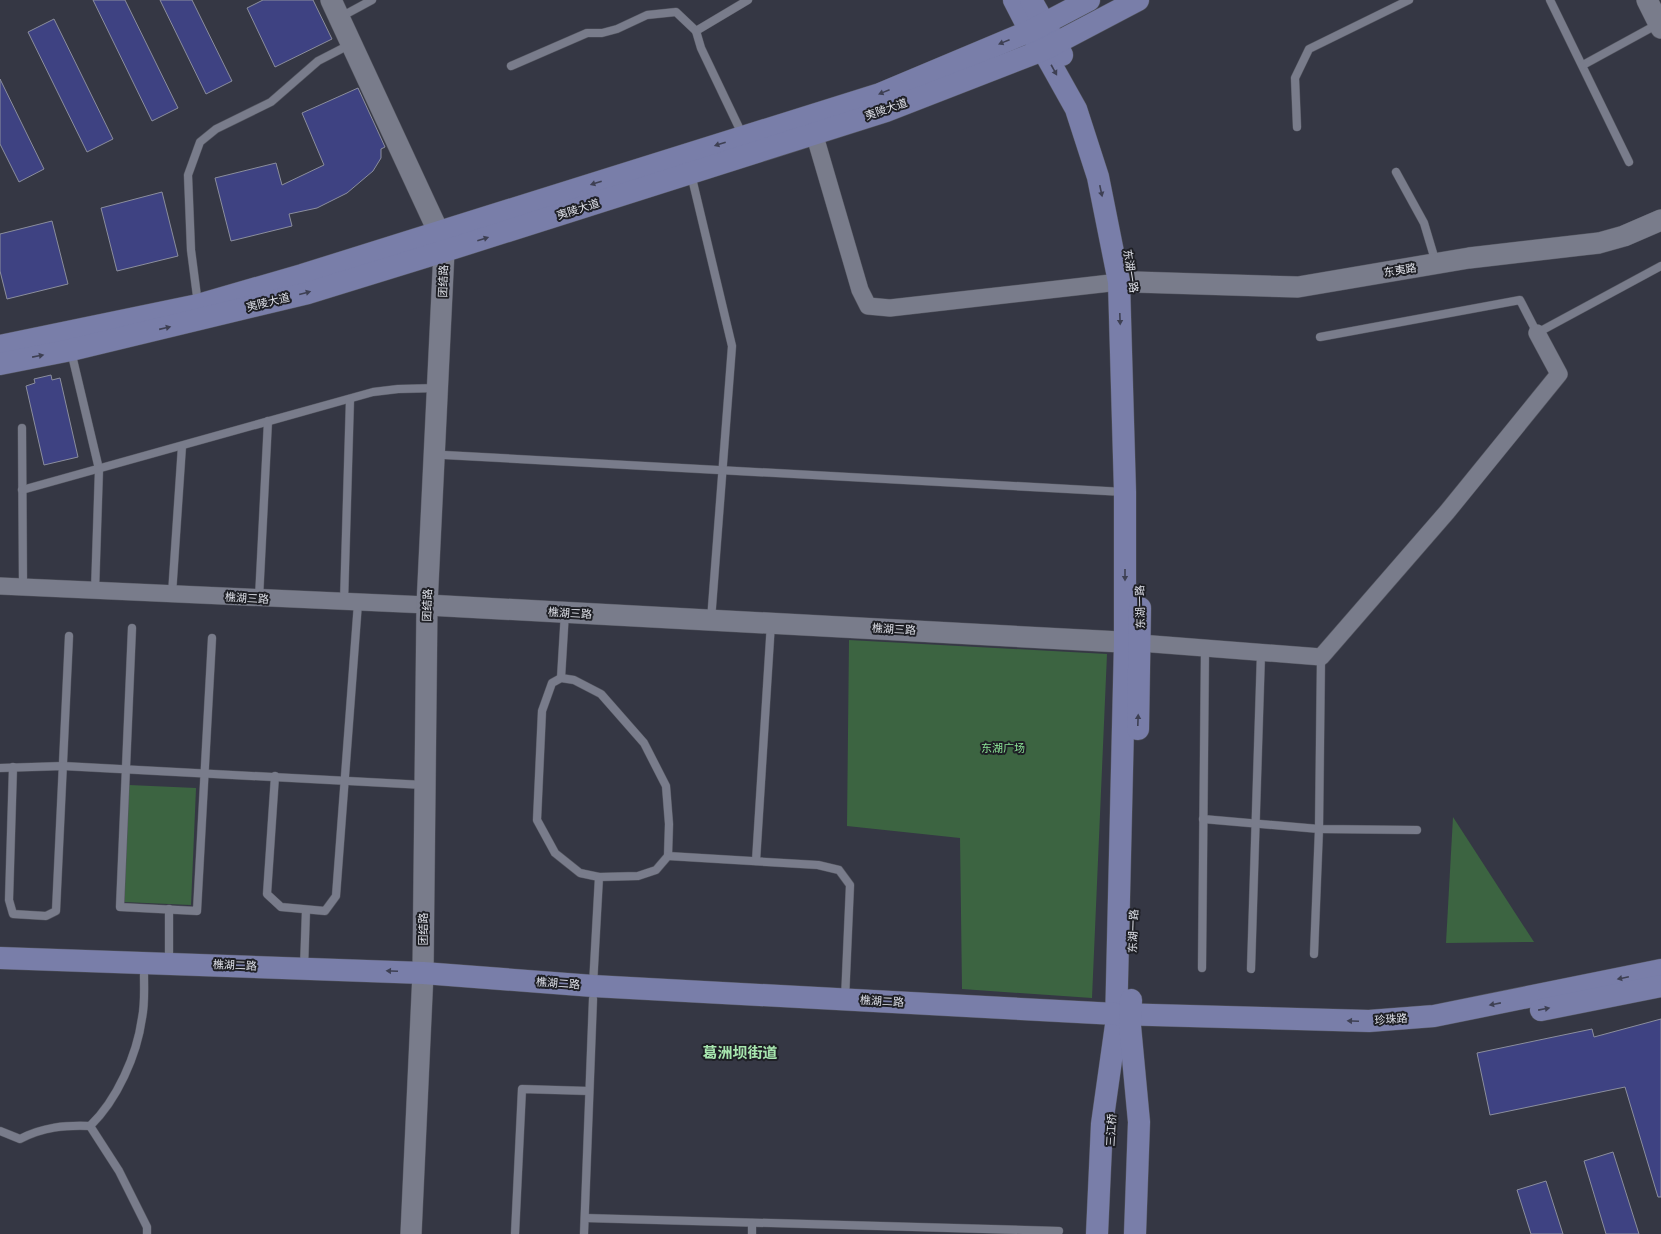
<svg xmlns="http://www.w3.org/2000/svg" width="1661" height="1234" viewBox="0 0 1661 1234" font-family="'Noto Sans','Noto Sans SC',sans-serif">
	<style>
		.green { fill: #3c6441 }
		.building { fill: #3e4282; stroke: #8b8e9d }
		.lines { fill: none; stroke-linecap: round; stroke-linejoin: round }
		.service-casing { stroke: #53555f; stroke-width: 9 }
		.minor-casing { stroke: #53555f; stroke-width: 18 }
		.tertiary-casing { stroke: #53555f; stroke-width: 22 }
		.secondary-casing { stroke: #53555f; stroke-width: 23 }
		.service { stroke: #797c8b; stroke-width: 8 }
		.minor { stroke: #797c8b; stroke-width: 17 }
		.tertiary { stroke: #797c8b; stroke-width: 21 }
		.secondary { stroke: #797ea9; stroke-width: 22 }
		.oneway { fill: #3e4053 }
		.labels { text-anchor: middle; stroke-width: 4; stroke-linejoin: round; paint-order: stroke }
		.street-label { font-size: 11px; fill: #dfe1e9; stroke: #1e1f25 }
		.park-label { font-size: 11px; fill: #8ce397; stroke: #1e1f25 }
		.district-label { font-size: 15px; font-weight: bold; fill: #a7e6ae; stroke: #1e1f25 }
	</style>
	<rect width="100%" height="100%" fill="#353744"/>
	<g class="green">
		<path d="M849,640L1107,654L1092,998L962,989L960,838L847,826Z"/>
		<path d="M129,785L196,788L191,905L124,902Z"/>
		<path d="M1453,817L1534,942L1446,943Z"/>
	</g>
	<g class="building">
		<path d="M93,0H125L178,108L152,121Z"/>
		<path d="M160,0H192L232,81L206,94Z"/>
		<path d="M263,0H313L332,39L275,67L247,8Z"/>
		<path d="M54,19L113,139L87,152L28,32Z"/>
		<path d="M0,79L44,169L19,182L0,144Z"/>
		<path d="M358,88L385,147L381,149V158L373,171L347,193L317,208L289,214L292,226L231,241L215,178L276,163L282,185L324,165L302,113Z"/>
		<path d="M162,192L178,256L117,271L101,208Z"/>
		<path d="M52,221L68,284L7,299L0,271V234Z"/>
		<path d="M51,375L52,380L60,378L78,457L44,465L26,386L35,383L34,379Z"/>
		<path d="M1661,1019V1197H1658L1625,1087L1490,1115L1477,1053L1592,1029L1594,1037Z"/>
		<path d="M1613,1152L1639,1234H1606L1584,1161Z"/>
		<path d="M1546,1181L1563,1234H1531L1517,1190Z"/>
	</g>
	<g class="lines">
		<defs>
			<g id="service">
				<path d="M1550,0L1629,162"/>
				<path d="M348,13L372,0"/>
				<path d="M1583,65L1658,24"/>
				<path d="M511,66L587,33H602L617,29L647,15L676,12L696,31"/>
				<path d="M1297,127L1295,78L1309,49L1409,0"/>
				<path d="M743,136L701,48L696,31L748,0"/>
				<path d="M1396,172L1424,223L1436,263"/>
				<path d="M691,174L732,346L711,620"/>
				<path d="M198,304L191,250L188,175L200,142L216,129L271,102L318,61L351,44"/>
				<path d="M1320,337L1520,300L1537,333L1661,266"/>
				<path d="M71,351L99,469L95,591"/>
				<path d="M22,428L23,587"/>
				<path d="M444,455L1124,492"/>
				<path d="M22,490L373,392L398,389L438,388"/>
				<path d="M172,594L182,446"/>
				<path d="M259,598L268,421"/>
				<path d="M344,602L350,399"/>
				<path d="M132,628L120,907L197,911L212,638"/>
				<path d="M561,678L574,680L601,694L644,743L666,786L669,824L668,856L656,870L638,876L599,877L580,873L555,853L537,820L542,711L552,683Z"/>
				<path d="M561,678L565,612"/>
				<path d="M13,767L9,900L13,914L46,916L56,911L69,636"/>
				<path d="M0,768L63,766L424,785"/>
				<path d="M275,776L267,894L281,907L325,911L336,896L358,603"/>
				<path d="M1203,819L1319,829L1417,830"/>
				<path d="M668,856L818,865L839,870L850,885L845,999"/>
				<path d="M756,861L771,623"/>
				<path d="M169,909V962"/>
				<path d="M1314,954L1319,829L1321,657"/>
				<path d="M304,968L306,910"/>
				<path d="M1202,968L1205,648"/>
				<path d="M1251,969L1261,653"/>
				<path d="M593,985L599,877"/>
				<path d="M90,1126L119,1171L147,1227V1234"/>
				<path d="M0,1131L20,1139C43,1127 65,1125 90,1126C117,1100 137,1055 142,1018C145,1004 144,989 144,975"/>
				<path d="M585,1218L1059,1231"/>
				<path d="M515,1234L522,1089L589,1091"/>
				<path d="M584,1234L593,999"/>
				<path d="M752,1234V1223"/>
			</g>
			<g id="minor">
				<path d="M814,133L860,290L868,306L890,308L1119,282"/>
				<path d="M0,586L427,605"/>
				<path d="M1140,643L1321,657L1447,512L1559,374L1537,333"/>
			</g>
			<g id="tertiary">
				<path d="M331,0L439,233L444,251L427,605L423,973L411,1234"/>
				<path d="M1647,0L1661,28"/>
				<path d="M1135,282L1298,287L1469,258L1599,243L1624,236L1661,220"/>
				<path d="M427,605L1140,643"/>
			</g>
			<g id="secondary">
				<path d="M1014,0L1030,31L1043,50L1076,109L1098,177L1119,282L1125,492V642L1116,1025L1102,1124L1097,1234"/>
				<path d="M1031,0L1062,55"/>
				<path d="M0,346L198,305L302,275L880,94L1030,31L1089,0"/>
				<path d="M0,364L71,350L308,293L454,248L886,111L1043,50L1138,0"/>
				<path d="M1138,729L1140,608"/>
				<path d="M0,958L423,973L593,986L1116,1014L1369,1021L1434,1016L1661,970"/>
				<path d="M1131,1000L1130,1026L1139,1122L1135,1234"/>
				<path d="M1541,1010L1661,986"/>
			</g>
		</defs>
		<use href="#service" class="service-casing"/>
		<use href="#minor" class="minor-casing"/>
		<use href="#tertiary" class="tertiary-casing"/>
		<use href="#secondary" class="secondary-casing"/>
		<use href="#service" class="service"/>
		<use href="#minor" class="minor"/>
		<use href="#tertiary" class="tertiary"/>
		<use href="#secondary" class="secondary"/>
	</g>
	<defs><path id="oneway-solid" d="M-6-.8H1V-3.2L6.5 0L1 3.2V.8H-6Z"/></defs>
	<g class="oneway">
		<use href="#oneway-solid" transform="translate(1004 42) rotate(158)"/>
		<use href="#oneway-solid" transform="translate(1054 70) rotate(61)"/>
		<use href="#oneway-solid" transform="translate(884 92) rotate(158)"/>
		<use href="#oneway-solid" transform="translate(720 144) rotate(162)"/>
		<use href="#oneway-solid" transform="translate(596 183) rotate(162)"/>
		<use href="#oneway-solid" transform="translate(1101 191) rotate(78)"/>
		<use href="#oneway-solid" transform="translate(483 239) rotate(-18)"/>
		<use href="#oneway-solid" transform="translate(305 293) rotate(-15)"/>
		<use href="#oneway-solid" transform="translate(1120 319) rotate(88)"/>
		<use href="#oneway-solid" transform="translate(165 328) rotate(-13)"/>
		<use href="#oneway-solid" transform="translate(38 356) rotate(-11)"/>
		<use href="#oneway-solid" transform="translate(1125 575) rotate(90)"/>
		<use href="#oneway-solid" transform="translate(1138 720) rotate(-88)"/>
		<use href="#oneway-solid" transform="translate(392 971) rotate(-178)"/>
		<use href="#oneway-solid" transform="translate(1623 978) rotate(168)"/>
		<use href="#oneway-solid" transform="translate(1495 1004) rotate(169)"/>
		<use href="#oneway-solid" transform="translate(1544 1009) rotate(-11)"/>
		<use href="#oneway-solid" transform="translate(1353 1021) rotate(-178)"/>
	</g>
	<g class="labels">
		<g class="street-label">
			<text transform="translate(886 109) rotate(-19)" y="4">夷陵大道</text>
			<text transform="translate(578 209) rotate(-18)" y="4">夷陵大道</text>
			<text transform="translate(1400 270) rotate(-9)" y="4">东夷路</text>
			<text transform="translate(1131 271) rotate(81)" y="4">东湖一路</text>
			<text transform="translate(443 281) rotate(-88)" y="4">团结路</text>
			<text transform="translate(268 302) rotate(-14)" y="4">夷陵大道</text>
			<text transform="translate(247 598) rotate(3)" y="4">樵湖三路</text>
			<text transform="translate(427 605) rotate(-88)" y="4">团结路</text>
			<text transform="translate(1140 607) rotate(-91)" y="4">东湖一路</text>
			<text transform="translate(570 613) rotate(3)" y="4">樵湖三路</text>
			<text transform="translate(894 629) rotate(3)" y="4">樵湖三路</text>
			<text transform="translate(423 929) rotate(-90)" y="4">团结路</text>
			<text transform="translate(1133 931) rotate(-88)" y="4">东湖一路</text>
			<text transform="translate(235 965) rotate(2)" y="4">樵湖二路</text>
			<text transform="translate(558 983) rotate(4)" y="4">樵湖二路</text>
			<text transform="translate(882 1001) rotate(3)" y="4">樵湖二路</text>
			<text transform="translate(1391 1019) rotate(-4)" y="4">珍珠路</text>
			<text transform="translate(1111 1130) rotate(-87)" y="4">三江桥</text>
		</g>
		<g class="park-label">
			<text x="1003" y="752">东湖广场</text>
		</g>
		<g class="district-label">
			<text x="740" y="1058">葛洲坝街道</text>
		</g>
	</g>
</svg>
